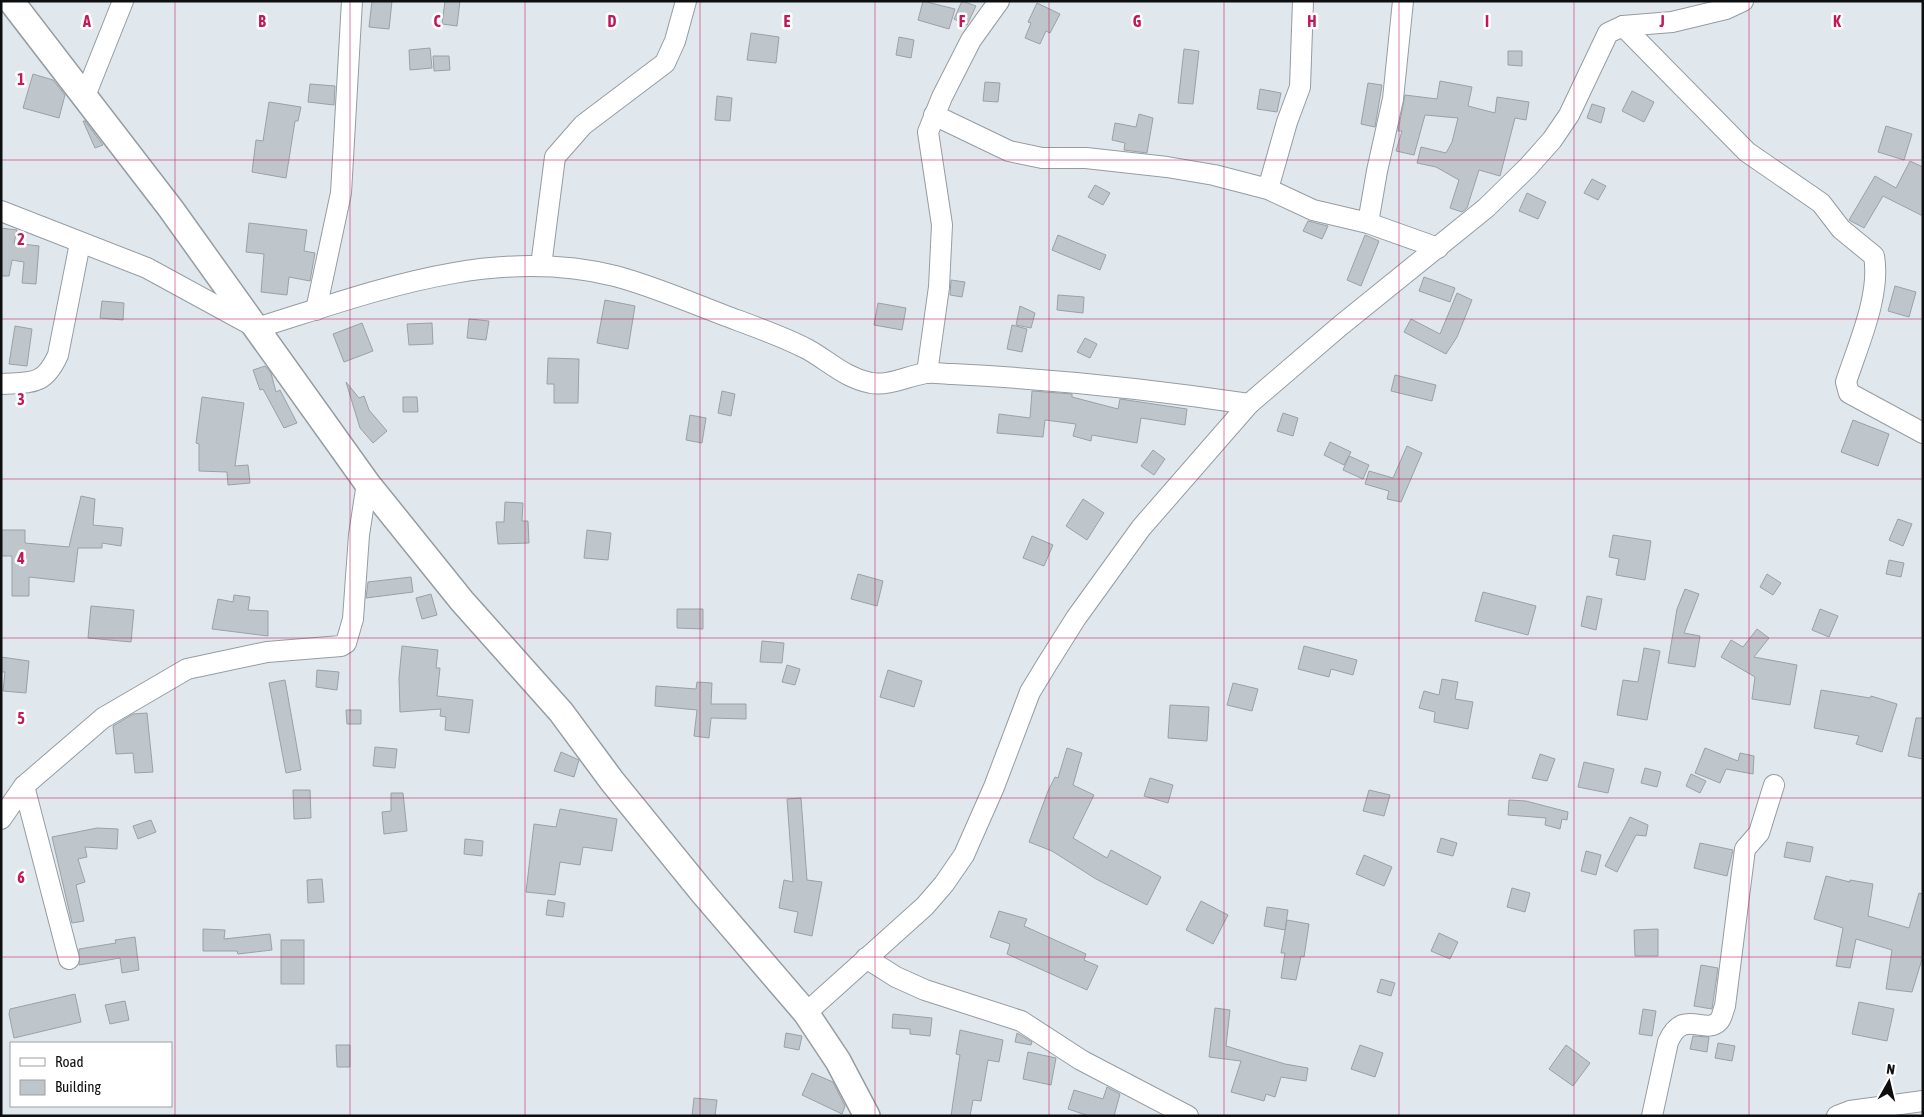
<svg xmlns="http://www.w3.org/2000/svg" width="1924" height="1117" viewBox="0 0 1924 1117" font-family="'Asap Condensed',sans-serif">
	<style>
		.building { fill: #bec5cb; stroke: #9aa1a7 }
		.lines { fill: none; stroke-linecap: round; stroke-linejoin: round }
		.minor-casing { stroke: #959ca2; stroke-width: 22 }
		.tertiary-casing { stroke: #959ca2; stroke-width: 28 }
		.minor { stroke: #fff; stroke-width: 20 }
		.tertiary { stroke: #fff; stroke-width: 25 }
		.grid { fill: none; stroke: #c2185b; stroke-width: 1; stroke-opacity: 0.55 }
		.grid-label { font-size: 16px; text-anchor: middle; font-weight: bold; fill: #c2185b; stroke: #fff; stroke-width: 5; stroke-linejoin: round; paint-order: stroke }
	</style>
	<rect width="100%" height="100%" fill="#e0e8ee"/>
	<g class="building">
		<path d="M372,1H392L389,29L369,27Z"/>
		<path d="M445,1H460L457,26L442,24Z"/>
		<path d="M923,1L955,9L949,29L918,20Z"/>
		<path d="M962,1L976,6L967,25L954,19Z"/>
		<path d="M1037,3L1060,14L1050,33L1046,31L1040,44L1025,38L1031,23L1028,22Z"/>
		<path d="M751,33L779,37L776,63L747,60Z"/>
		<path d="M899,37L914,40L911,58L896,55Z"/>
		<path d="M430,48L432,68L410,70L409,50Z"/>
		<path d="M1184,49L1199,51L1193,104L1178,103Z"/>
		<path d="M1508,51H1522V66L1508,65Z"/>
		<path d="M433,56H449L450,70L434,71Z"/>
		<path d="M33,74L53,80L65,95L59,118L23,108Z"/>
		<path d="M1440,81L1472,87L1468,106L1495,113L1497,97L1529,102L1526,120L1515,118L1500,176L1479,170L1467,208L1462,212L1450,208L1459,180L1436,167L1417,163L1421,147L1446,153L1452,142L1458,118L1425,115L1414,155L1396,151L1402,131H1398L1405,95L1437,99Z"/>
		<path d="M985,82L1000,83L998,102L983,101Z"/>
		<path d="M1368,83L1382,85L1375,127L1361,124Z"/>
		<path d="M310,84L335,86L334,105L308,102Z"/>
		<path d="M1260,89L1281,93L1277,112L1257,109Z"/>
		<path d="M1632,91L1654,102L1644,122L1622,111Z"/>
		<path d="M717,96L732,98L730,121L715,120Z"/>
		<path d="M269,102L301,107L298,121H295L286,178L252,172L256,140L263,141Z"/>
		<path d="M1592,104L1605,108L1601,123L1587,118Z"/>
		<path d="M1139,114L1153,118L1147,153L1124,150L1125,143L1112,140L1115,123L1136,127Z"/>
		<path d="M83,121H85L103,145L95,148Z"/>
		<path d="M1886,126L1912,134L1904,160L1878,152Z"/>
		<path d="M1910,161L1923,167V216L1883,196L1864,228L1849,220L1875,176L1896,188Z"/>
		<path d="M1592,179L1606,186L1598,200L1584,193Z"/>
		<path d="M1095,185L1110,193L1103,205L1088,197Z"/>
		<path d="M1527,193L1546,202L1538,219L1519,211Z"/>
		<path d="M1308,221L1328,226L1322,239L1303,231Z"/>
		<path d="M249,223L307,230L304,251L315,253L310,281L289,277L287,295L261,292L264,254L246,252Z"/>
		<path d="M1,228L17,230L14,243L39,246L36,284L22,283L24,262L12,260L9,276H1Z"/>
		<path d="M1058,235L1106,255L1100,270L1052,250Z"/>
		<path d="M1365,235L1379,241L1361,286L1347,280Z"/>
		<path d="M1424,277L1455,288L1450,302L1419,291Z"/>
		<path d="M951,280L965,282L962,297L950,295Z"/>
		<path d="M1895,286L1916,292L1909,317L1888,311Z"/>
		<path d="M1457,293L1472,300L1457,337L1446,354L1404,332L1411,319L1440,334Z"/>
		<path d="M1058,295L1084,297L1083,313L1057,310Z"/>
		<path d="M605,300L635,306L628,349L597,343Z"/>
		<path d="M102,301L124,303L123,320L100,318Z"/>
		<path d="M878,303L906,308L902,330L874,325Z"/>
		<path d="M1020,306L1035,313L1031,328L1016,325Z"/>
		<path d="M469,319L489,321L486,340L467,338Z"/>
		<path d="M362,323L373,351L344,362L333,334Z"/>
		<path d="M432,323L433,344L409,345L407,324Z"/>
		<path d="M1012,325L1027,329L1022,352L1007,349Z"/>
		<path d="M15,326L32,329L27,366L9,364Z"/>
		<path d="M1085,338L1097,344L1090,358L1077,352Z"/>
		<path d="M548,358L579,359L578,403H554V384H547Z"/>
		<path d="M265,366L271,373L276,392L280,390L297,423L284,428L263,389L260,390L253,370Z"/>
		<path d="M1395,375L1436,385L1432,401L1391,391Z"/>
		<path d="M346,382L359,398L364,396L369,410L387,431L373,443L360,428Z"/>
		<path d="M722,391L735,394L731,416L718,413Z"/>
		<path d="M1032,391L1072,394V397L1118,409L1120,399L1187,409L1185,425L1141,418L1137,443L1092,435L1091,441L1073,436L1076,424L1045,420L1043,437L997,433L999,414L1030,418Z"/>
		<path d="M202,397L244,403L235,466L248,465L250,483L228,485L227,472L199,471V444L196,443Z"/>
		<path d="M403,397H417L418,412H403Z"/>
		<path d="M1283,413L1298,418L1293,436L1277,431Z"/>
		<path d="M690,415L706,418L702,443L686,440Z"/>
		<path d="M1853,420L1889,434L1878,466L1841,452Z"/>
		<path d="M1330,442L1351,452L1344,465L1324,455Z"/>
		<path d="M1407,446L1422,453L1401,502L1387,499L1389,491L1365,484L1369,471L1393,478Z"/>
		<path d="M1153,450L1165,459L1154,475L1141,466Z"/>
		<path d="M1349,456L1369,465L1363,479L1343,470Z"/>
		<path d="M81,496L95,499L93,525L123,528L121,546L102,543V548H78L74,582L29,577V596H12V556H1V530H25V543L69,547Z"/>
		<path d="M1083,499L1104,513L1087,540L1066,526Z"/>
		<path d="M505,502L523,503L522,521H528L529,543L498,544L496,522H504Z"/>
		<path d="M1898,519L1912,524L1903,546L1889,540Z"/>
		<path d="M587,530L611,533L608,560L584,558Z"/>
		<path d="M1613,535L1651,541L1645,580L1616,575L1619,559L1609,557Z"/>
		<path d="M1032,536L1053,545L1044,566L1023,558Z"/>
		<path d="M1889,560L1904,563L1901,577L1886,574Z"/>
		<path d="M858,574L883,581L877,606L851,599Z"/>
		<path d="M1767,574L1781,583L1773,595L1760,587Z"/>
		<path d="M411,577L413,592L366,598L368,582Z"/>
		<path d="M1685,589L1699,594L1684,633L1700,636L1695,667L1668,663L1677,609Z"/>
		<path d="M1483,592L1536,606L1528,635L1475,621Z"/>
		<path d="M431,594L437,615L422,619L416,598Z"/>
		<path d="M234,595L250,597L248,610L268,611V636L212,629L218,599L233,602Z"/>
		<path d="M1587,596L1602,599L1596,630L1581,626Z"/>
		<path d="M91,606L134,610L131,642L88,638Z"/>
		<path d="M677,609H703V629L677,628Z"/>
		<path d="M1820,609L1838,616L1829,637L1812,630Z"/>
		<path d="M1757,629L1769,638L1754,657L1797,665L1790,705L1752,699L1755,677L1721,657L1731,640L1743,647Z"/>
		<path d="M762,641L784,643L782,663L760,662Z"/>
		<path d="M402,646L438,650L436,668H440L437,696L473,700L469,733L445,730L446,717L440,716L441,709L400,712L399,678Z"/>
		<path d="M1304,646L1357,660L1353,675L1331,669L1329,677L1298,669Z"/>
		<path d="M1644,648L1660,651L1647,720L1617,715L1623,680L1638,682Z"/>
		<path d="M1,657L29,661L26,693L3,691L5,672H1Z"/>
		<path d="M787,665L800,669L795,685L782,682Z"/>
		<path d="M317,670L339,672L337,690L316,687Z"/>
		<path d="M888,670L922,681L914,707L880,697Z"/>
		<path d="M1442,679L1458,682L1455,699L1473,702L1468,729L1434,722L1435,712L1419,708L1424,691L1439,695Z"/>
		<path d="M285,680L301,770L286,773L269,683Z"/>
		<path d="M697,682L712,683L711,704H746V719L711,718L709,738L694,736L697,710L655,706L656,686L696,689Z"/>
		<path d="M1233,683L1258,689L1252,711L1227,705Z"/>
		<path d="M1821,690L1870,698L1871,696L1897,704L1882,752L1856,744L1859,736L1814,728Z"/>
		<path d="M1170,705L1209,707L1207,741L1168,738Z"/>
		<path d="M346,710H361V724H347Z"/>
		<path d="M147,713L153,772L135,773L133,753L116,754L113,726L133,714Z"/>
		<path d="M1916,718H1923V759L1908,756Z"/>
		<path d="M375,747L397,749L395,768L373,766Z"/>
		<path d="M1067,748L1082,753L1073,785L1094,795L1073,838L1107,858L1111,850L1161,877L1147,905L1096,879L1052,851L1029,842L1048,791L1055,777L1058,778Z"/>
		<path d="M1705,748L1738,761L1740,753L1754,756L1753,774L1726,769L1720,783L1695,773Z"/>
		<path d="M561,752L579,760L574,777L554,771Z"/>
		<path d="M1540,754L1555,759L1547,781L1532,778Z"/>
		<path d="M1584,762L1614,769L1608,793L1578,787Z"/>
		<path d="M1645,768L1661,772L1657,787L1641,783Z"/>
		<path d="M1691,774L1706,781L1700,793L1686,786Z"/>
		<path d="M1150,778L1173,785L1168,803L1144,796Z"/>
		<path d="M293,790H310L311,818L294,819Z"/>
		<path d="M1369,790L1390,795L1384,816L1363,811Z"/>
		<path d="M391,793H403L407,831L384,834L382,812L391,811Z"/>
		<path d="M801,798L807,880L822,882L812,936L794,932L798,912L779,908L784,880L793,882L787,799Z"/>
		<path d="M1509,800L1526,801L1568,812L1567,820L1562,819L1560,829L1545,825L1546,818L1508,815Z"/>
		<path d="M560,809L617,819L612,851L583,847L580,865L560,862L555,895L526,892L534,824L556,827Z"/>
		<path d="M1630,817L1648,825L1646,836L1636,835L1617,872L1605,866Z"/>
		<path d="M151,820L156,832L138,839L133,826Z"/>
		<path d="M97,828L118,829L117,849L85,847L87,857L78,859L85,882L76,885L84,921L72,923L52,837Z"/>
		<path d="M1441,838L1457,843L1453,856L1437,852Z"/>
		<path d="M465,839L483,841L482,856L464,854Z"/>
		<path d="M1787,842L1813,847L1810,862L1784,857Z"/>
		<path d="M1700,843L1733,850L1727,876L1694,868Z"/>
		<path d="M1586,851L1601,855L1596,875L1581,871Z"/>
		<path d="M1364,855L1392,867L1384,886L1356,874Z"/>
		<path d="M1826,876L1850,882V880L1873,884L1868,916L1909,928L1919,893L1923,894V956L1912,992L1886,989L1892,950L1856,939L1850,968L1836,966L1843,928L1814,919Z"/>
		<path d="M322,879L324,902L308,903L307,880Z"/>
		<path d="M1512,888L1530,893L1525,912L1507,907Z"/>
		<path d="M548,900L565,903L563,917L546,915Z"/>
		<path d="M1201,901L1228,915L1213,944L1186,930Z"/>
		<path d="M1267,907L1288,910L1285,930L1264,926Z"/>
		<path d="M999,911L1027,919L1024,926L1086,954L1084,960L1098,966L1087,990L1007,954L1010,944L990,937Z"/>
		<path d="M1287,920L1309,924L1304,957L1301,956L1296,980L1281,978L1285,953H1281Z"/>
		<path d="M203,929L225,930L224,939L270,934L272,950L238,954L237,951H203Z"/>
		<path d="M1658,929V956H1635L1634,930Z"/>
		<path d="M1439,933L1458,942L1450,959L1431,951Z"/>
		<path d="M135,937L139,970L122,973L120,958L79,965V949L116,943L115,940Z"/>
		<rect x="281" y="940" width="23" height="44"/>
		<path d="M1701,965L1718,968L1712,1009L1694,1006Z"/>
		<path d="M1381,979L1395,983L1391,996L1377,992Z"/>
		<path d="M75,994L81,1022L14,1038L9,1014L10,1009Z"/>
		<path d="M125,1001L129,1020L110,1024L105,1005Z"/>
		<path d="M1859,1002L1894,1009L1887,1041L1852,1034Z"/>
		<path d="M1215,1008L1230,1010L1226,1046L1285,1064L1308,1068L1306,1081L1281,1077L1275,1097L1266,1094L1264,1101L1231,1092L1241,1061L1209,1057Z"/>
		<path d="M1643,1009L1656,1011L1652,1036L1639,1034Z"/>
		<path d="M893,1014L932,1018L930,1036L910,1034V1029L892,1028Z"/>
		<path d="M960,1030L1003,1040L999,1062L988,1060L981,1101L973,1100L970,1116H951L960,1055L956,1054Z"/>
		<path d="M786,1033L802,1036L799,1050L784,1047Z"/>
		<path d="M1017,1033L1032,1042L1031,1045L1015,1042Z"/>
		<path d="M1693,1036L1709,1037L1707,1052L1690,1049Z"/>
		<path d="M1718,1043L1735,1046L1732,1061L1715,1058Z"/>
		<path d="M336,1045H350V1067H337Z"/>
		<path d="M1360,1045L1383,1053L1375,1077L1351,1069Z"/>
		<path d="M1566,1045L1590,1063L1573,1086L1549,1069Z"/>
		<path d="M1028,1052L1056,1058L1051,1085L1023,1079Z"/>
		<path d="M812,1073L833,1082L845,1106L842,1114L802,1095Z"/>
		<path d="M1107,1087L1120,1094L1114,1116H1089L1068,1109L1074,1090L1103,1099Z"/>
		<path d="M694,1098L717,1100L715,1116H692Z"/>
	</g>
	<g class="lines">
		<defs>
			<g id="minor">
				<path d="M1623,26L1747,152L1821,203L1841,229L1874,256C1881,295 1858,345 1846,382L1849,393L1923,433"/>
				<path d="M85,96L123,1"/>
				<path d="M934,115L1009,151L1042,158H1086L1167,167L1214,175L1268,189L1313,210L1368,223L1438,248"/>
				<path d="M1268,189L1287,122L1300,87L1303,1"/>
				<path d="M1,211L147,268L257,328C373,292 492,245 615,276C653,286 689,302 726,316C753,326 782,336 807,349C829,361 845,378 871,383C890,386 907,376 926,373C934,372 943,374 952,374C1052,379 1150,389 1249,404"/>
				<path d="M1368,223L1377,171L1393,99L1403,1"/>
				<path d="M541,266L555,157L583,125L665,63L675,41L686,1"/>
				<path d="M316,310L341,193L352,1"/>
				<path d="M927,373L939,287L942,225L928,132L942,97L971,40L999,1"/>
				<path d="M1,384C32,382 44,386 58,355L80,243"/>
				<path d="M24,786L69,959"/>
				<path d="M1,819L24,786L103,718L187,669L267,652L341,646L346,643L353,619L359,535L367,483"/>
				<path d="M866,958L896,977L925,990L1021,1021L1081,1060L1188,1116"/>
				<path d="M806,1013L925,906L944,884L964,855L994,787L1030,692L1047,664L1076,618L1141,528L1249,404L1340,326L1486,208L1528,167L1552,140L1569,115L1608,33L1623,26L1672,22L1726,9L1743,1"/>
				<path d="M1652,1116L1668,1042C1683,1007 1705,1036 1719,1021C1722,1018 1723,1011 1725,1006L1745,849L1759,833L1774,785"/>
				<path d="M1837,1116L1850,1111L1923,1101"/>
			</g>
			<path id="tertiary" d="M11,1L171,209L367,483L462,601L561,712L612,781L703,893L806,1013L838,1061L867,1116"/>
		</defs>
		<use href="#minor" class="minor-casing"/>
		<use href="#tertiary" class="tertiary-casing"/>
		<use href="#minor" class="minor"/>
		<use href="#tertiary" class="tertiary"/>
	</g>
	<path class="grid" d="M175,1V1116M350,1V1116M525,1V1116M700,1V1116M875,1V1116M1049,1V1116M1224,1V1116M1399,1V1116M1574,1V1116M1749,1V1116M1,160H1923M1,319H1923M1,479H1923M1,638H1923M1,798H1923M1,957H1923"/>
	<g class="grid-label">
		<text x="87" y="27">A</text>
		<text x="262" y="27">B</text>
		<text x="437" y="27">C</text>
		<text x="612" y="27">D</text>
		<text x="787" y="27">E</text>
		<text x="962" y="27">F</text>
		<text x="1137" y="27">G</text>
		<text x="1312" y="27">H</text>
		<text x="1487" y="27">I</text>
		<text x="1662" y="27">J</text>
		<text x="1837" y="27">K</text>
		<text x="21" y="85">1</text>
		<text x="21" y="245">2</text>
		<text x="21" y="405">3</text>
		<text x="21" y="564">4</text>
		<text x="21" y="724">5</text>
		<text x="21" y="883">6</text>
	</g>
	<rect width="1924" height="1117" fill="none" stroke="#0c0e10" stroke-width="5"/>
	<rect x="10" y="1042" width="162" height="65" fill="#ffffff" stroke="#9e9f9f"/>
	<rect x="20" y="1058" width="25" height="8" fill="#ffffff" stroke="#9e9f9f"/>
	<text x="55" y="1067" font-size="15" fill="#0c0e10">Road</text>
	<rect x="20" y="1080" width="25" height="15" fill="#bec5cb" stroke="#9e9f9f"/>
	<text x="55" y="1092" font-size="15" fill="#0c0e10">Building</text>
	<g transform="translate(1889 1082) rotate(8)" stroke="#ffffff" stroke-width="4" paint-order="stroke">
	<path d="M0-4L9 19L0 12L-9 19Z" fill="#0c0e10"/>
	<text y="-8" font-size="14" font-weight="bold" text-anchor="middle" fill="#0c0e10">N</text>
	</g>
</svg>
